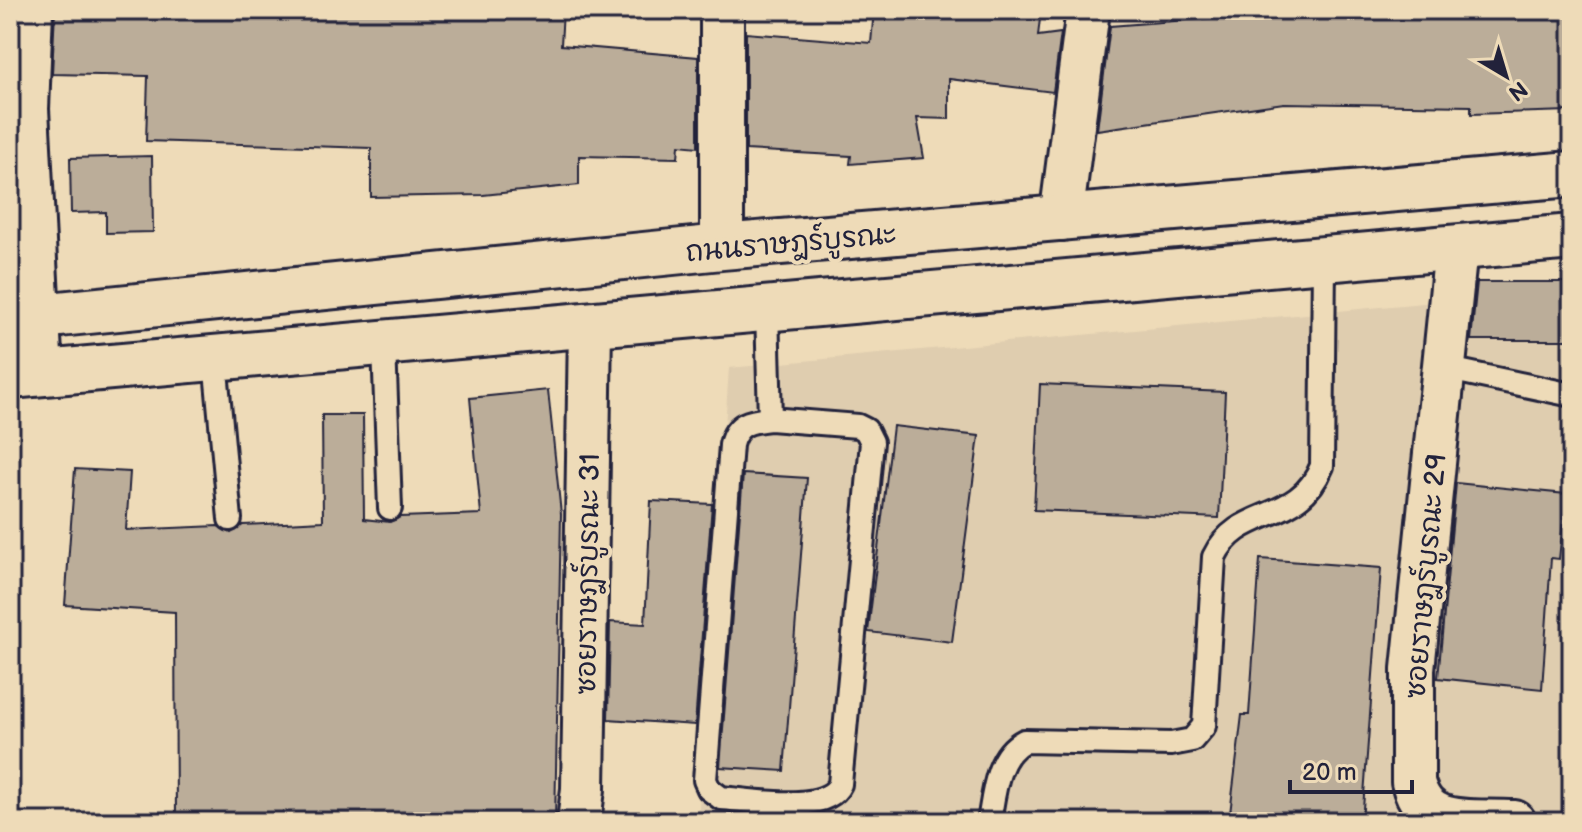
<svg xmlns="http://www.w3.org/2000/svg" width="1582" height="832" viewBox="0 0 1582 832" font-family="'Balsamiq Sans','Playpen Sans Thai',sans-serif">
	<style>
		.built { fill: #dfcdaf }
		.building { fill: #bbad99; stroke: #22223b; stroke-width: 2 }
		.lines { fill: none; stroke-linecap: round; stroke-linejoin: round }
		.service-casing { stroke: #22223b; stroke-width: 28 }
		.minor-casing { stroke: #22223b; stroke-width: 48 }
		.secondary-casing { stroke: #22223b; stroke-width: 50 }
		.service { stroke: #eedbb8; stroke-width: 22 }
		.minor { stroke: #eedbb8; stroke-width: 42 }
		.secondary { stroke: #eedbb8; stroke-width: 44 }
		.labels { text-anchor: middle; stroke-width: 8; stroke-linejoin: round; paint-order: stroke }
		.street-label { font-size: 28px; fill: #22223b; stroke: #eedbb8 }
	</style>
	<rect width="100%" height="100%" fill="#eedbb8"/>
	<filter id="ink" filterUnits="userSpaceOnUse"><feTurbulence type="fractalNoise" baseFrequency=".0125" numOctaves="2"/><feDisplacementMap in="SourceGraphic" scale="16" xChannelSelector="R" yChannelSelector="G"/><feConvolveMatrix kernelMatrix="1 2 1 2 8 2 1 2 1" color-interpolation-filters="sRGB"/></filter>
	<g filter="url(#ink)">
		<path class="built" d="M1572,289V822H698L729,368Z"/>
		<g class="building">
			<path d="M55,10H563L561,45L698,57V147L679,145L678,158L579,156V185L483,195L371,197V148L146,141L148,76L52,74Z"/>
			<path d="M874,10H1041L1038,36L1061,33L1053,92L949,79V119L917,118L924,158L850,164L851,156L746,150V33L871,43Z"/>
			<path d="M1318,10H1570L1569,111L1471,114V106L1284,103L1097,130L1110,26Z"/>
			<path d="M152,156L153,232L106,233V212L71,213L70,158Z"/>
			<path d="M1477,282H1572V340H1471Z"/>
			<path d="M1040,384L1225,392L1219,518L1034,510Z"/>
			<path d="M548,390L561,514L555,822H176L175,612L65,605L75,469L130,472L126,530L218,526L231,533L243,525L323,521L322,415H363L364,519L390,522L400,517L481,514L470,398Z"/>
			<path d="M893,426L979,436L952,642L868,632Z"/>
			<path d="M743,474L807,478L784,771L720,767Z"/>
			<path d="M1456,483L1566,494L1559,559L1551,558L1542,689L1438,678Z"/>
			<path d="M651,501L712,504L695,725L608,719L610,622L645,624Z"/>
			<path d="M1260,559L1381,568L1362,822H1229L1242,715H1249Z"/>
		</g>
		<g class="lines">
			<defs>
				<g id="service">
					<path d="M767,310L770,419"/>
					<path d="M384,346L390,508"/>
					<path d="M215,360L230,519"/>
					<path d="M1444,368L1572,395"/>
					<path d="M770,419L858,426L866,430L872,442L840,784C826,815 751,800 721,798L709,789L705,780L731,445C736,423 750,421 770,419Z"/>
					<path d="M989,822C994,794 996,755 1024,741L1171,744L1192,740L1204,726L1214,557C1239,504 1298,526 1322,466L1324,261"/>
				</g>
				<g id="minor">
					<path d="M31,10L27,109L41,374"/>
					<path d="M1061,219L1088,10"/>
					<path d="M722,247V10"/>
					<path d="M1456,248L1413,669V782C1425,831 1471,819 1514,822"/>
					<path d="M579,822L583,789L590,326"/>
				</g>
				<g id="secondary">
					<path d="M10,319L722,247L1572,174"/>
					<path d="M10,376L1572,237"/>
				</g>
			</defs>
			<use href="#service" class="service-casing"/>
			<use href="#minor" class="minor-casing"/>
			<use href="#secondary" class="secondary-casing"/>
			<use href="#service" class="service"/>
			<use href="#minor" class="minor"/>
			<use href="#secondary" class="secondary"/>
		</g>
	</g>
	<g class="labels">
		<g class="street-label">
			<text transform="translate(791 242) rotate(-5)" y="10">ถนนราษฎร์บูรณะ</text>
			<text transform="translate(587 574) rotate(-89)" y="10">ซอยราษฎร์บูรณะ 31</text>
			<text transform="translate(1425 576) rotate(-85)" y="10">ซอยราษฎร์บูรณะ 29</text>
		</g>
	</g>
	<rect width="1582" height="832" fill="none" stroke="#eedbb8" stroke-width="40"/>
	<rect x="20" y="20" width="1542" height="792" fill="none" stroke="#22223b" stroke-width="3" filter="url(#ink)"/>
	<g transform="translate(1506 76) rotate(142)" stroke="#eedbb8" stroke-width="6" paint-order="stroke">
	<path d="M0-6L14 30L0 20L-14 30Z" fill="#22223b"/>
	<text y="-12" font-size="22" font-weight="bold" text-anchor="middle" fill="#22223b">N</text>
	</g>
	<path d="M1290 780v12h122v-12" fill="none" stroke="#22223b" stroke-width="4"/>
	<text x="1302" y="780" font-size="24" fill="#22223b" stroke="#eedbb8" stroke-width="6" paint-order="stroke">20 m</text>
</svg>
